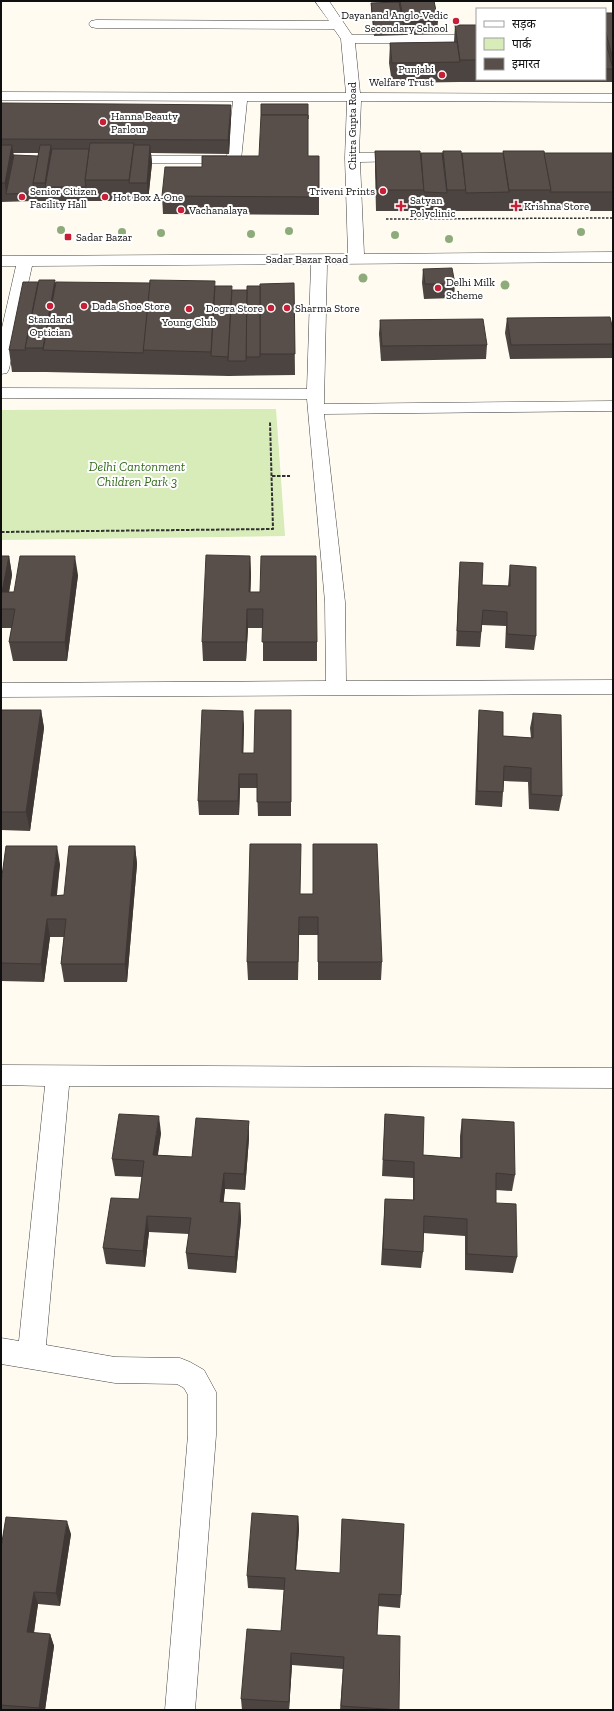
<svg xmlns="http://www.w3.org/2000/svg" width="614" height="1711" viewBox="0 0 614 1711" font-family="'Zilla Slab','Noto Sans Devanagari',serif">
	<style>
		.green { fill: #d7ecb8 }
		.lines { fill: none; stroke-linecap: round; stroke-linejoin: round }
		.minor-casing { stroke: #424242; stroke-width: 1 }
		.path-far1 { stroke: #313131; stroke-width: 1.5; stroke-dasharray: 2.5 1.5; stroke-linecap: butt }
		.path { stroke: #313131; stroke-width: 2; stroke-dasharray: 3.5 1.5; stroke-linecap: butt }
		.minor { fill: #fff; fill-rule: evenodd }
		.tree { fill: #8eac7b }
		.wall { fill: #4c4440; fill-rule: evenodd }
		.shaded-wall { fill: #3e3734 }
		.building { fill: #584f4b; stroke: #3e3734 }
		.poi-dot { fill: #c71f35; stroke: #fff; stroke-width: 1.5 }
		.labels { text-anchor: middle; stroke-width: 4; stroke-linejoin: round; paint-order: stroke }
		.far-poi-label { font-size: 11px; fill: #0f0f0f; stroke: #fff; text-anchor: start }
		.far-street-label { font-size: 11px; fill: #0f0f0f; stroke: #fff }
		.park-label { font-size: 13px; font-style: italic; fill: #326b1b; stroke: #fff }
	</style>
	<rect width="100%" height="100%" fill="#fffbf1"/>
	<path class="green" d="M276,409L285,536L1,540V410Z"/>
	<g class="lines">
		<defs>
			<g id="minor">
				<path d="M315,1H329L352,35H477V43H355L360,93L613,94V102L361,101L359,153H404L409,154L411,157L409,160L404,161L360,162L364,254L613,252V262L327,264L324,404L613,401V411L324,414L345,602L346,681L613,680V694L1,697V683L326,681L325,602L307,399L1,398V388L307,389L311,264L32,266L9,369L7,373L1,374V332L16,266H1V256L348,254L345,158L347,101H247L241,160L239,163H122L117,162L115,159L117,156H227L233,101L1,100V92L346,93L341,39L334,29L96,28L91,27L89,24L91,21L96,20L329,21Z"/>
				<path d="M1,1065L613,1068V1088L69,1086L46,1345L115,1357L180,1358L190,1362L204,1370L216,1392V1435L195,1710H165L188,1435V1395L184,1388L177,1384L115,1383L1,1364V1338L19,1341L45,1086L1,1085Z"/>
			</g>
		</defs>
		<use href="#minor" class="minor-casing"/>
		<path class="path-far1" d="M386,219L613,218"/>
		<g class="path">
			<path d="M272,476H290"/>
			<path d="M1,532L273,529L270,422"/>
		</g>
		<use href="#minor" class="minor"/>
	</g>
	<g class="tree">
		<circle cx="61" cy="230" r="4"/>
		<circle cx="289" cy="231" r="4"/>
		<circle cx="122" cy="232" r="4"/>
		<circle cx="581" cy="232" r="4"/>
		<circle cx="161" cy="233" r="4"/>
		<circle cx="251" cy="234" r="4"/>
		<circle cx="395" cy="235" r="4"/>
		<circle cx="449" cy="239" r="4"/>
		<circle cx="363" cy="278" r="4.5"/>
		<circle cx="505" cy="285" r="4.5"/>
	</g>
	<g class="wall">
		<path d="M399,1H434L438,21L437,34L374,36L371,10V3L399,2Z"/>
		<path d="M605,13H613V82H459L392,83L389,63L390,43L454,42L455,25H477V79H605Z"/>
		<path d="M1,103L231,118L229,154L151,153L152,163L148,201H35L1,202ZM13,153H39L38,156L14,155Z"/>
		<path d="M375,151L421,153H442L443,151L462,153H503V151L544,153H613V211H376L375,171Z"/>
		<path d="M308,156H319V215L163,214L162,196L202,167Z"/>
		<path d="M423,269L455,284L454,298L424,299L422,283Z"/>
		<path d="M38,282L215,286L232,290H247L260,286L294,283L295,375L229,376L46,372H12L9,350Z"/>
		<path d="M507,318L613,330V358L510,359L505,333Z"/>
		<path d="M380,320L487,345L486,359L381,361L379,334Z"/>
		<path d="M1,556H9L12,575L9,592H14L78,575L67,661H13L9,642L12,628H2L1,633Z"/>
		<path d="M250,556L251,575L250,592L317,642V661H263V628H248L246,661H203L202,642Z"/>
		<path d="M460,562L482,585L508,586L510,565L536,636L534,650L505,648L506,626L482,625L480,647L456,646L459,577Z"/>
		<path d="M1,710H41L44,728L30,831L1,830Z"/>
		<path d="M291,710V816H258L257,788H240L239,815H199L198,801L244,725L243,753H254Z"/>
		<path d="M479,710L503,736L531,738L530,728L533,713L562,796L559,811L529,809L528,782L504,781L503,792L502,807L475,805L478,725Z"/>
		<path d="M135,846L137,864L127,982H64L61,964L64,937H50L44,982L1,981V883L60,864L57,895H64Z"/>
		<path d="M301,894L382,962L381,980H318V935H299L298,980H248L247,962Z"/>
		<path d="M385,1114L423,1155L460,1158V1136L462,1119L515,1175L512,1191L496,1190V1203L517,1257L513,1273L465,1270V1236L423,1233V1252L421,1268L381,1265L385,1199L413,1200V1178L382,1176Z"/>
		<path d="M161,1133L158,1155L192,1157L249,1138L245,1190L225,1189L223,1202L240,1203L241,1220L236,1273L188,1269L186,1253L189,1234L149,1232L145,1267L106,1264L103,1248L139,1199L142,1177L115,1176L112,1159Z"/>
		<path d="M298,1516L299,1529L296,1570L401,1595L400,1608L378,1606L377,1635L399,1710H340L343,1669L292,1665L289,1710H242L241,1699L281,1631L284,1590L248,1588L247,1576Z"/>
		<path d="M71,1534L60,1606L38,1604L34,1633L50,1634L54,1646L45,1710H1V1548Z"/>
	</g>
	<g class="shaded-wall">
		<path d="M231,105V118L229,154L228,140Z"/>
		<path d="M12,145L15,163L6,194L5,183Z"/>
		<path d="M51,145L54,163L45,187V183Z"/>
		<path d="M150,145L152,163L148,201L147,183Z"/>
		<path d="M55,280L58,303L43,350V348Z"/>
		<path d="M9,556L12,575L6,609L2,592Z"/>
		<path d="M75,556L78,575L67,661L65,642Z"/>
		<path d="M250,556L251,575L250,611L249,592Z"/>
		<path d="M247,609L248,628L246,661V642Z"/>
		<path d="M41,710L44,728L30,831L26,812Z"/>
		<path d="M243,711L244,725L243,768L242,753Z"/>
		<path d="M239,774L240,788L239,815L238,801Z"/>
		<path d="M57,846L60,864L54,914L51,896Z"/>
		<path d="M135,846L137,864L127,982L125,964Z"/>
		<path d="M47,919L50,937L44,982L41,964Z"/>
		<path d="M159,1116L161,1133L155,1171L153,1155Z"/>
		<path d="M249,1121V1138L245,1190L244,1174Z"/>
		<path d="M224,1173L225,1189L222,1219L220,1202Z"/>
		<path d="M240,1203L241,1220L236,1273L235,1257Z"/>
		<path d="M147,1216L149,1232L145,1267L143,1251Z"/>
		<path d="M298,1516L299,1529L295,1582V1570Z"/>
		<path d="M67,1521L71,1534L60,1606L56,1593Z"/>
		<path d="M34,1592L38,1604L32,1644L27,1632Z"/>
		<path d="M50,1634L54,1646L45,1710H40L39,1708Z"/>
		<path d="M291,1653L292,1665L289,1710V1702Z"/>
	</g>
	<g class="building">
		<path d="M400,1H434L438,21L404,22Z"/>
		<path d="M399,2L404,28H374L371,3Z"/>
		<path d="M605,13H613V60L605,29Z"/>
		<path d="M455,25H477V60H460Z"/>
		<path d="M605,39L613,69H605Z"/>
		<path d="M457,42L460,62L392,63L390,43Z"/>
		<path d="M1,103L231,105L228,140L1,139Z"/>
		<path d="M261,104H308V119V115H261Z"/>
		<path d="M261,115H308V156H319V197L162,196L165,167H202V156H259Z"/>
		<path d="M90,143H134L129,180H85Z"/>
		<path d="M1,145H12L5,183H1Z"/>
		<path d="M40,145H51L45,183H33Z"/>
		<path d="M134,145H150L147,183H129Z"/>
		<path d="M52,149H89L85,180L86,187H45Z"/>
		<path d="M375,151H420L424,190H377Z"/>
		<path d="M443,151H461L466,190H447Z"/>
		<path d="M503,151H544L551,190H509Z"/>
		<path d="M421,153H442L447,193L424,192Z"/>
		<path d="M462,153H503L509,192L466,193Z"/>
		<path d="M544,153H613V192H550L551,190Z"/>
		<path d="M14,155L38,156L33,183L34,193L6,194Z"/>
		<path d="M452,268L455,284H425L423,269Z"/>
		<path d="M39,280H55L43,348H25Z"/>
		<path d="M150,280L215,281L211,352L143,350Z"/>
		<path d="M23,282H38L25,348L26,350H9Z"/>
		<path d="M56,282L150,283L143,353L43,350Z"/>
		<path d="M294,283L295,354H260V284Z"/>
		<path d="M215,286H232L228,357L211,356Z"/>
		<path d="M247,286H260V357H246Z"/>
		<path d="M232,290H247L246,361H228Z"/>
		<path d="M610,317L613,330V344L511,345L507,318Z"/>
		<path d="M483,319L487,345L382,346L380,320Z"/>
		<path d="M206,555L250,556L249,592H260L261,556H316L317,642H262L263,609H247L246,642H202Z"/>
		<path d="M1,556H9L2,592H14L20,556H75L65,642H9L15,609H1Z"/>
		<path d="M460,562L483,563L482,585L510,586V565L536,567V636L507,634V612L483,610L481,632L457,631Z"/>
		<path d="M1,710H41L26,812H1Z"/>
		<path d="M202,710L243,711L242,753H254L255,710H291V802H257V774H239L238,801H198Z"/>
		<path d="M479,710L503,712V736L533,738V713L561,715L562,796L531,794V768L504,766L503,792L477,791Z"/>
		<path d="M250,844H301L300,894H313V844H377L382,962H318V917H299L298,962H247Z"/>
		<path d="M6,846H57L51,896L64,895L69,846H135L125,964H61L66,919H47L41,964L1,963V883Z"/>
		<path d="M119,1114L159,1116L153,1155L192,1157L196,1118L249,1121L244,1174L224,1173L220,1202L240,1203L235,1257L186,1253L191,1218L147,1216L143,1251L103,1248L111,1198L139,1199L144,1161L112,1159Z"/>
		<path d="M385,1114L424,1117L423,1155L462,1158V1119L514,1122L515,1175L496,1173V1203L516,1204L517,1257L467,1254V1219L424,1216L423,1252L383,1249L385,1199L414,1200V1162L383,1160Z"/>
		<path d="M252,1513L298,1516L295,1570L340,1573L342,1519L404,1524L401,1595L379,1594L377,1635L400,1636L399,1710L341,1706L344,1657L291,1653L289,1702L241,1699L247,1629L281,1631L285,1578L247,1576Z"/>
		<path d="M6,1517L67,1521L56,1593L34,1592L27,1632L50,1634L39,1708L1,1705V1548Z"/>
	</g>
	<g class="poi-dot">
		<circle cx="456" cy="21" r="4"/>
		<circle cx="442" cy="75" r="4"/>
		<circle cx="103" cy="122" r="4"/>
		<circle cx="383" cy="191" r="4"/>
		<circle cx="22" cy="197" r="4"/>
		<circle cx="105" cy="197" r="4"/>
		<path d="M399 200h4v4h4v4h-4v4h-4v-4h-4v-4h4z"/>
		<path d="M514 200h4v4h4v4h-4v4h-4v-4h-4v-4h4z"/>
		<circle cx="181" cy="210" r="4"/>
		<rect x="64" y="233" width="8" height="8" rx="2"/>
		<circle cx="438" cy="288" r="4"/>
		<circle cx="50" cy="306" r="4"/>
		<circle cx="84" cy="306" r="4"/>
		<circle cx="271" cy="308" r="4"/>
		<circle cx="287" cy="308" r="4"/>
		<circle cx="189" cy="309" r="4"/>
	</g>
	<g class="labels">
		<g class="far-poi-label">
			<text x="448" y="19" text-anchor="end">Dayanand Anglo-Vedic<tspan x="448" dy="13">Secondary School</tspan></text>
			<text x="434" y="73" text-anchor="end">Punjabi<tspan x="434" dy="13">Welfare Trust</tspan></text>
			<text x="111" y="120">Hanna Beauty<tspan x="111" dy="13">Parlour</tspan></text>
			<text x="30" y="195">Senior Citizen<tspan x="30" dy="13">Facility Hall</tspan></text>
			<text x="375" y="195" text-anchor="end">Triveni Prints</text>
			<text x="113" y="201">Hot Box A-One</text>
			<text x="410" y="204">Satyan<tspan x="410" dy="13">Polyclinic</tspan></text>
			<text x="524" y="210">Krishna Store</text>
			<text x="189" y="214">Vachanalaya</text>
			<text x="76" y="241">Sadar Bazar</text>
			<text x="446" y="286">Delhi Milk<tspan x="446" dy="13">Scheme</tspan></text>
			<text x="92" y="310">Dada Shoe Store</text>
			<text x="263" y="312" text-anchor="end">Dogra Store</text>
			<text x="295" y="312">Sharma Store</text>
			<text x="50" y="323" text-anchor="middle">Standard<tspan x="50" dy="13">Optician</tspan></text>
			<text x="189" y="326" text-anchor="middle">Young Club</text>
		</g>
		<g class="far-street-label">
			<text transform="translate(352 126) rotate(-90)" y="4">Chitra Gupta Road</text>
			<text x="307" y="263">Sadar Bazar Road</text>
		</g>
		<g class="park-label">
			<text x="137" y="471">Delhi Cantonment<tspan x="137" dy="15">Children Park 3</tspan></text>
		</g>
	</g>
	<rect width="614" height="1711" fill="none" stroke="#0f0f0f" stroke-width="4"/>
	<rect x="476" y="8" width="130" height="72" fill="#ffffff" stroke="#9f9f9f"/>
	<rect x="484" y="21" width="20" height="6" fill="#ffffff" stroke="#9f9f9f"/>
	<text x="512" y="28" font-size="12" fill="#0f0f0f">सड़क</text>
	<rect x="484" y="38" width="20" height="12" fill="#d7ecb8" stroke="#9f9f9f"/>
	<text x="512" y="48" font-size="12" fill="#0f0f0f">पार्क</text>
	<rect x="484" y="58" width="20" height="12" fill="#584f4b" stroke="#9f9f9f"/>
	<text x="512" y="68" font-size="12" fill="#0f0f0f">इमारत</text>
</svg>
